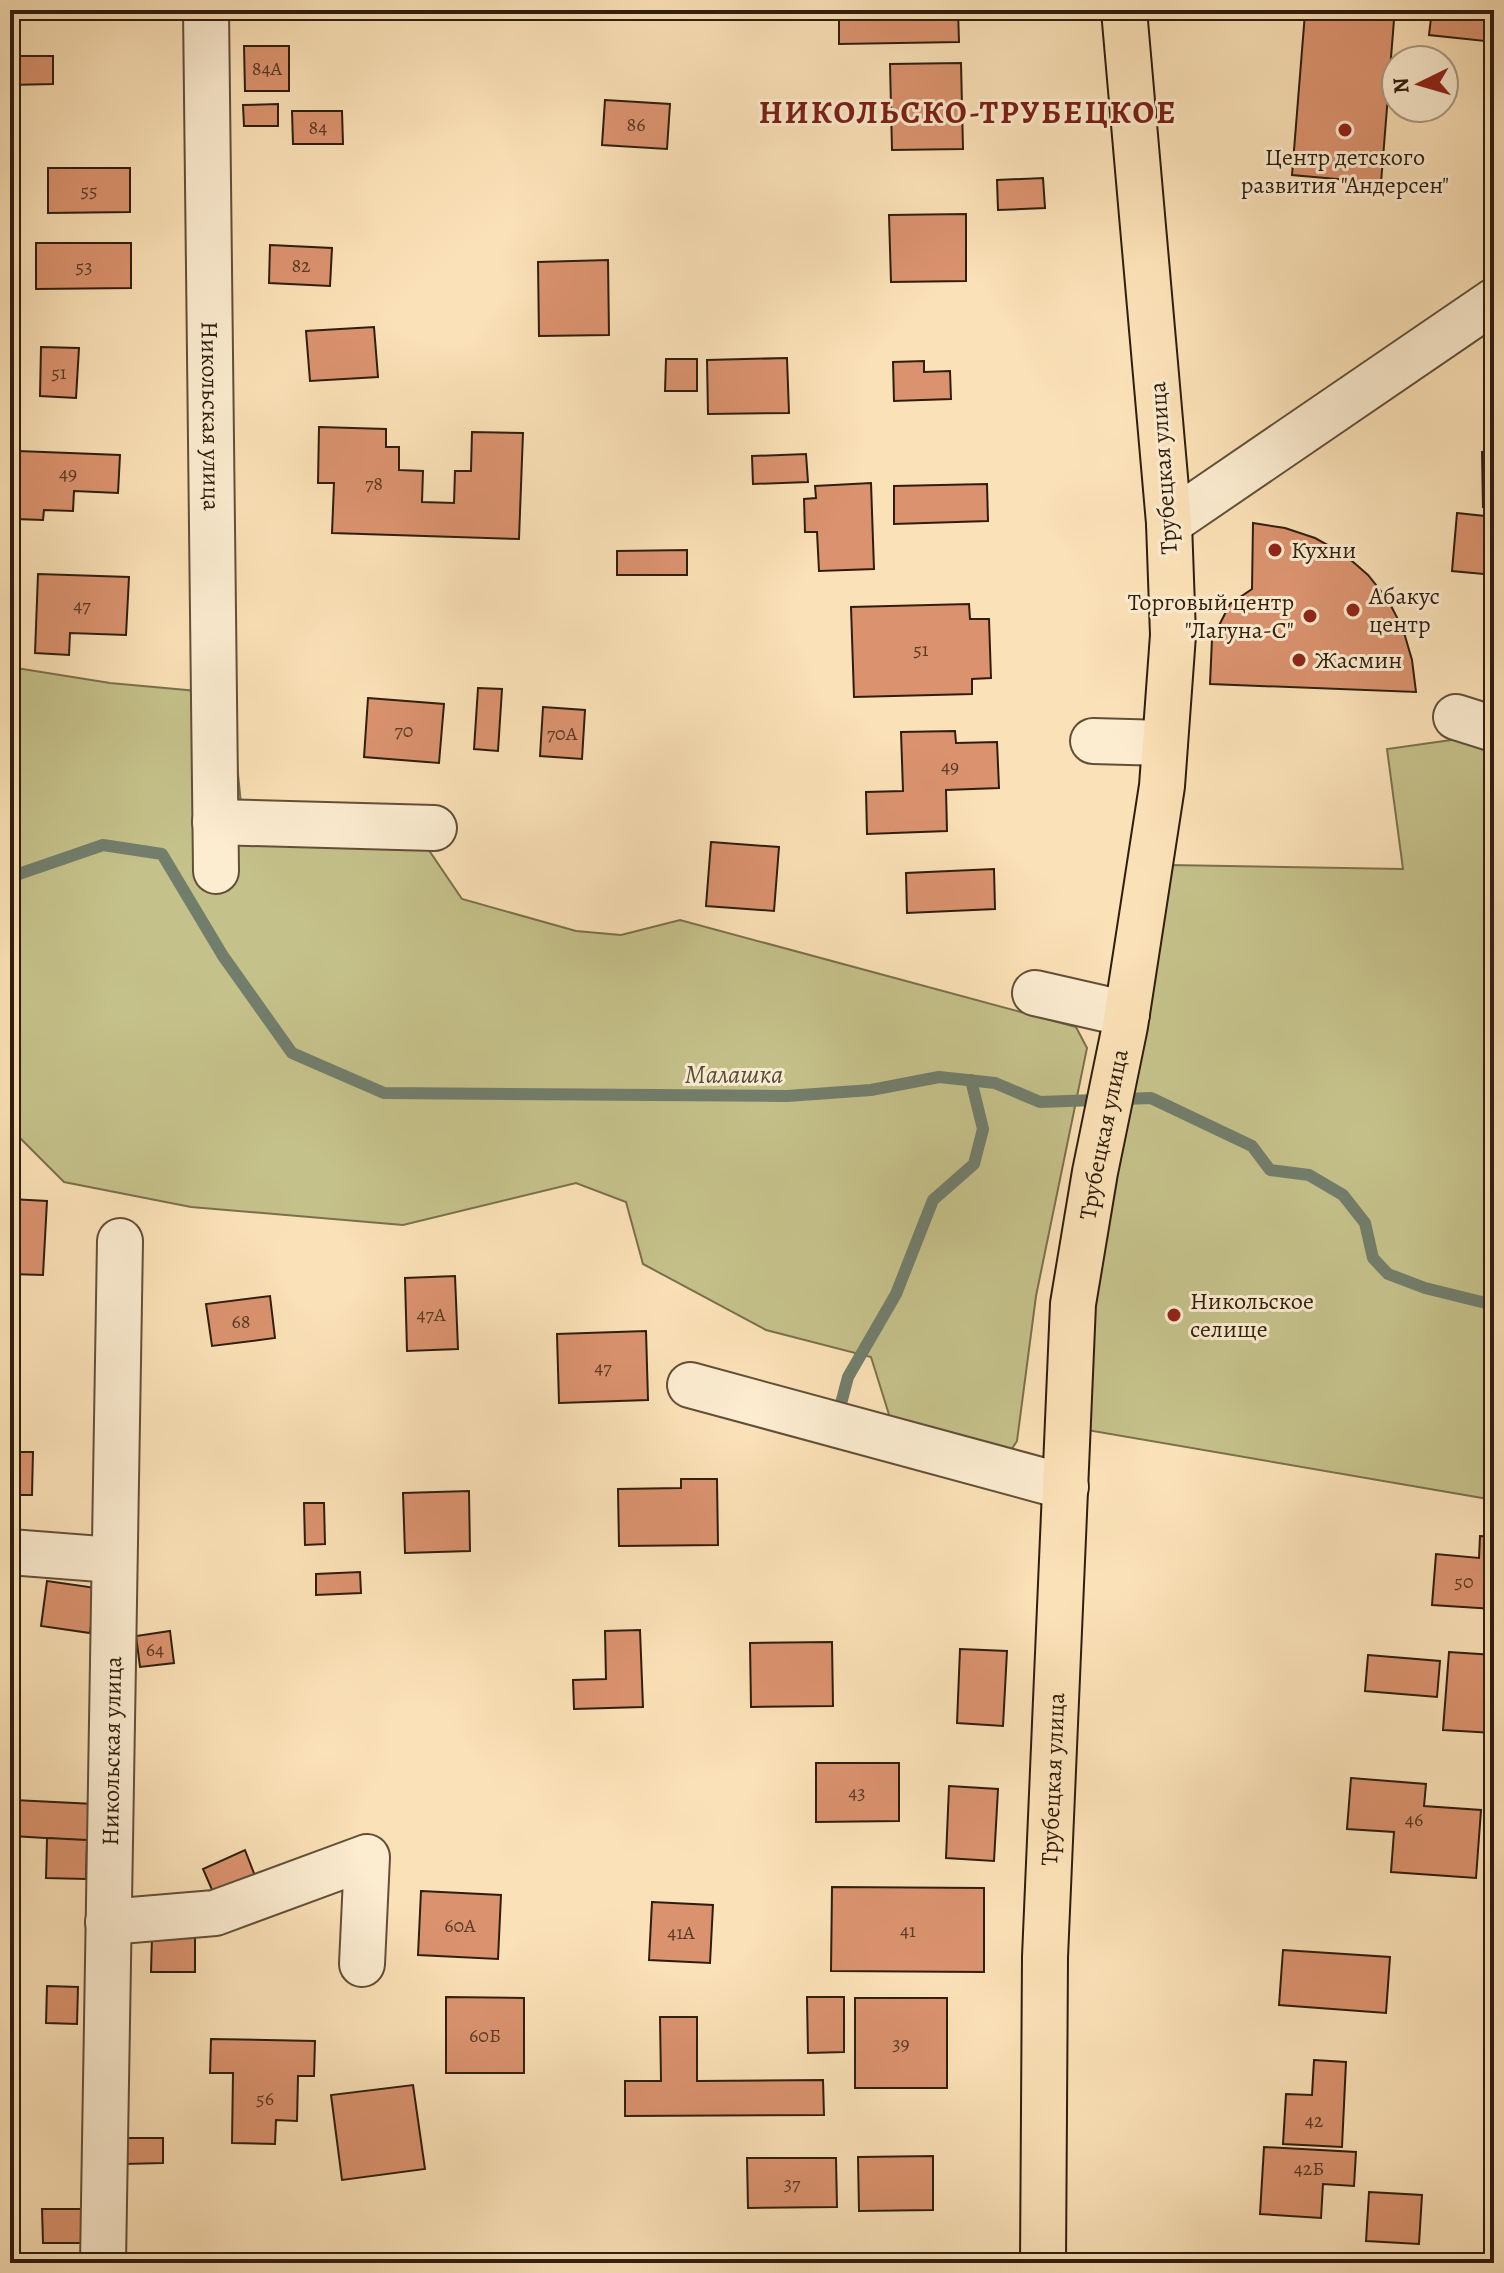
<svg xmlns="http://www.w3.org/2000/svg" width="1504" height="2273" viewBox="0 0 1504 2273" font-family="Alegreya,serif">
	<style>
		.green { fill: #c5c18a; stroke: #7a704c; stroke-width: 2 }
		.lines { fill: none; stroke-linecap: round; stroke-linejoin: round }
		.stream { stroke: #727e6c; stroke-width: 12 }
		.building { fill: #db936f; stroke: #2f1e0e; stroke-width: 2 }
		.minor-casing { stroke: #624f38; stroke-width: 48 }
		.major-casing { stroke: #2f1e0e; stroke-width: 48 }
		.minor { stroke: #fcecd0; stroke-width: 44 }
		.major { stroke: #fbe1b7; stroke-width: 44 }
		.poi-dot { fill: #8f2418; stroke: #fcecd0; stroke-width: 3 }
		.labels { text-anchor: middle; stroke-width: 6; stroke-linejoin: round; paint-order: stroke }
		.number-label { font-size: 20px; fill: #5a3b26 }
		.poi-label { font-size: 24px; fill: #2f1e0e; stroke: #fcecd0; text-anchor: start }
		.street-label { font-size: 24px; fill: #2f1e0e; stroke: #fcecd0 }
		.water-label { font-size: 26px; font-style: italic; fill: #514e3d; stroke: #fcecd0 }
		.district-label { font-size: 32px; font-weight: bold; letter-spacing: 2px; fill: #7a1f14; stroke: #fcecd0 }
	</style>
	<rect width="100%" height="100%" fill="#fbe1b7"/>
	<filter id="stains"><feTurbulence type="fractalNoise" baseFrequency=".0025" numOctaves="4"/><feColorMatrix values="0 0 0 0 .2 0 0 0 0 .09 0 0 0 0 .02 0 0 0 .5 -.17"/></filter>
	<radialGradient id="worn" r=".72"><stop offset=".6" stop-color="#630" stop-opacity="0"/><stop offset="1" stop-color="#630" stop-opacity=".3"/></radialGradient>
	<g class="green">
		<path d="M10,667L110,683L230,694L241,804L428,849L462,899L576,931L621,935L680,920L1076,1027L1087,1048L1036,1296L1017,1441L1004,1461L896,1437L871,1357L766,1330L643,1264L626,1202L576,1183L403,1225L191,1207L64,1182L16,1134L10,1133Z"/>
		<path d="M1494,734V1500L1081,1429L1090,1306L1169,865L1403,869L1387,749Z"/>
	</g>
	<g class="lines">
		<g class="stream">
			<path d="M10,877L103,845L162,854L223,956L292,1053L384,1093L787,1096L871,1090L939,1077L995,1083L1040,1102L1151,1098L1252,1146L1270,1170L1309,1175L1343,1195L1365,1223L1373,1258L1388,1274L1425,1288L1494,1305"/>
			<path d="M838,1415L848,1377L896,1294L933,1200L974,1164L983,1129L971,1080"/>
		</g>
	</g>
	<g class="building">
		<path d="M839,10H958L959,42L839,44Z"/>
		<path d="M1316,10H1384L1383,19L1394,20L1381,183L1292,175L1305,13H1316Z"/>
		<path d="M1432,10H1494V42L1429,35Z"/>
		<path d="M244,46H289V91H245Z"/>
		<path d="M10,56H53V84L10,85Z"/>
		<path d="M961,63L963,149L892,150L890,64Z"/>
		<path d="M605,100L670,104L667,149L602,145Z"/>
		<path d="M278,104V126H244L243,105Z"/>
		<path d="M292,111H342L343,144H293Z"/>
		<path d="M48,168H130V212L48,213Z"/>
		<path d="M1043,178L1045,208L998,210L997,180Z"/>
		<path d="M966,214V281L891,282L889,215Z"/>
		<path d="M36,243H131V288L36,289Z"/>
		<path d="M270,245L332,248L330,286L269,283Z"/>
		<path d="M608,260L609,335L539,336L538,262Z"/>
		<path d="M374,327L378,377L310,381L306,331Z"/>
		<path d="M41,347L79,348L76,398L40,396Z"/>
		<path d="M787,358L789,413L708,414L707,360Z"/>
		<path d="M666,359H697V391H665Z"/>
		<path d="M924,361V372L950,371L951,399L894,401L893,362Z"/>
		<path d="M319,427L386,429V447H399V470L423,471L422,502L454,503L455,471H471L472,432L523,433L519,539L332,533L334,483H318Z"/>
		<path d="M18,451L120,455L118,493L74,491L73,511L44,510L43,520L15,519Z"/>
		<path d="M1494,451V507H1483L1482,452Z"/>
		<path d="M806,454L808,482L753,484L752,456Z"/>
		<path d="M871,483L874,569L819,571L817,532H805L804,499L816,498L815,486Z"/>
		<path d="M987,484L988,521L894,524V486Z"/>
		<path d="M1457,513L1494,517V575L1452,571Z"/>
		<path d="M1253,523L1285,528L1315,538L1344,554L1368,575L1388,600L1403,629L1412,660L1416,692L1210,684L1212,639L1230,604L1252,589Z"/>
		<path d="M687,550V575H617V551Z"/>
		<path d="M38,574L129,577L126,635L70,633L69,655L35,653Z"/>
		<path d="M969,604L970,619H989L991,678L972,679V694L854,697L851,607Z"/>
		<path d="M478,688L502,689L498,751L474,749Z"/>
		<path d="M368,698L444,704L439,763L364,757Z"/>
		<path d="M543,707L585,710L582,759L540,756Z"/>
		<path d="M955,731L956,743L997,742L999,788L946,790L947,831L867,834L866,792L903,791L901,732Z"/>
		<path d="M711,842L779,847L774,911L706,906Z"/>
		<path d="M994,869L995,909L907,913L906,873Z"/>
		<path d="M10,1199L47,1201L43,1275L10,1274Z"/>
		<path d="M455,1276L458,1349L407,1351L405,1278Z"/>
		<path d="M270,1296L275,1338L212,1346L206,1304Z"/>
		<path d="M646,1331L648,1400L559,1403L557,1334Z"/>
		<path d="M10,1452H33L32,1495H10Z"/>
		<path d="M681,1479H717L718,1545L619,1546L618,1489L681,1488Z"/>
		<path d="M469,1491L470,1551L405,1553L403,1493Z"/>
		<path d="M304,1503H324L325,1544L305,1545Z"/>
		<path d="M1480,1536L1494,1537V1609L1432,1605L1436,1554L1479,1558Z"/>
		<path d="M360,1572L361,1593L316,1595V1574Z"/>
		<path d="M47,1581L96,1588L90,1633L41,1626Z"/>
		<path d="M10,1617L20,1618L16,1698H10Z"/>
		<path d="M640,1630L643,1707L574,1709L573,1680L606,1679L605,1631Z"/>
		<path d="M170,1631L174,1663L140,1667L136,1636Z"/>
		<path d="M832,1642L833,1706L751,1707L750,1643Z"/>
		<path d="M960,1649L1007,1651L1003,1726L957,1723Z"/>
		<path d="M1449,1652L1494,1655V1733L1443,1730Z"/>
		<path d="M1368,1655L1440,1661L1437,1697L1365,1691Z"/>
		<path d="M10,1750H13L11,1811H10Z"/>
		<path d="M816,1763H899V1821L816,1822Z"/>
		<path d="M1351,1778L1426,1784L1424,1806L1481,1810L1476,1878L1391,1872L1394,1832L1347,1829Z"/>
		<path d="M949,1786L998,1789L994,1861L946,1858Z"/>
		<path d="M14,1800L94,1804L93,1841L13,1836Z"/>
		<path d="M47,1838L87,1840L86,1879L46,1878Z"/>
		<path d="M245,1850L257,1881L216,1899L203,1869Z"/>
		<path d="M832,1887L984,1888V1972L831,1971Z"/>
		<path d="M421,1891L501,1895L498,1959L418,1955Z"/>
		<path d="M652,1902L713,1905L710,1963L649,1960Z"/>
		<path d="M152,1936L195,1937V1972H151Z"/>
		<path d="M1283,1950L1390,1957L1386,2013L1279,2005Z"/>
		<path d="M47,1986L78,1987L77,2024L46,2023Z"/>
		<path d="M446,1997L524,1998V2073H446Z"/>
		<path d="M807,1997H844V2052L808,2053Z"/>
		<rect x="855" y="1998" width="92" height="90"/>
		<path d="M660,2017H697V2081L823,2080L824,2115L625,2116V2081H661Z"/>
		<path d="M211,2039L315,2041L314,2076H298L297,2121L276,2120L275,2144L232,2143L233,2073H210Z"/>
		<path d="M1314,2060L1346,2062L1342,2147L1283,2144L1286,2094L1312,2095Z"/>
		<path d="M413,2085L425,2169L342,2180L331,2095Z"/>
		<path d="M124,2138H163V2163L124,2164Z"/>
		<path d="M1264,2147L1356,2152L1354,2186L1323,2184L1321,2218L1260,2214Z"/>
		<path d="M933,2156V2210L859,2211L858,2157Z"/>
		<path d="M747,2158H836L837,2207L748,2208Z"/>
		<path d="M1369,2192L1422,2195L1419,2244L1366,2241Z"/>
		<path d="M42,2209H84L85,2243H43Z"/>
		<path d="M895,2257V2263H831V2258Z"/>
	</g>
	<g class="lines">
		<defs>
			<g id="minor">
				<path id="s1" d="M206,10L216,871"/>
				<path d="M1169,523L1494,301"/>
				<path d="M1456,717L1494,729"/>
				<path d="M1093,741L1165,743"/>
				<path d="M215,822L434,828"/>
				<path d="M1035,993L1127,1014"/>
				<path d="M690,1385L1066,1487"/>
				<path d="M10,1552L113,1560"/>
				<path d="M108,1922L215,1913L367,1857L362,1964"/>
				<path id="s2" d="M103,2263L120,1241"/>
			</g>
			<g id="major">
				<path id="s3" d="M1043,2263L1045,1957L1073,1304L1095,1172L1125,1026L1162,786L1173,635L1169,523L1124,10"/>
			</g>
		</defs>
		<use href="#minor" class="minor-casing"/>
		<use href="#major" class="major-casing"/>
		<use href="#minor" class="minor"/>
		<use href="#major" class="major"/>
	</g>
	<g class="poi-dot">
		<circle cx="1345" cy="130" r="8"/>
		<circle cx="1275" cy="550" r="8"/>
		<circle cx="1353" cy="610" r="8"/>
		<circle cx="1310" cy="616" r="8"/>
		<circle cx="1299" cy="660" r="8"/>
		<circle cx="1174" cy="1315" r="8"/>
	</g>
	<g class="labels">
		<g class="number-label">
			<text x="267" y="75">84А</text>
			<text x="636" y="131">86</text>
			<text x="318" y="134">84</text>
			<text x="89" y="197">55</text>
			<text x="301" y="272">82</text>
			<text x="84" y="273">53</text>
			<text x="59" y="379">51</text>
			<text x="68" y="480">49</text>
			<text x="374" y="490">78</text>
			<text x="82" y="612">47</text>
			<text x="921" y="656">51</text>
			<text x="404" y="737">70</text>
			<text x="562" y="740">70А</text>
			<text x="950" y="773">49</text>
			<text x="431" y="1321">47А</text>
			<text x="241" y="1328">68</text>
			<text x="603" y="1374">47</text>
			<text x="1464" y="1588">50</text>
			<text x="155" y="1656">64</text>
			<text x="857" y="1799">43</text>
			<text x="1414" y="1826">46</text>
			<text x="460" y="1932">60А</text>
			<text x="908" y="1937">41</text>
			<text x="681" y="1939">41А</text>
			<text x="485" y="2042">60Б</text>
			<text x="901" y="2050">39</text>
			<text x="265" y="2105">56</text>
			<text x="1314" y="2127">42</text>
			<text x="1309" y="2175">42Б</text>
			<text x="792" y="2190">37</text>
		</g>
		<g class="poi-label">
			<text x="1345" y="165" text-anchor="middle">Центр детского<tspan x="1345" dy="28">развития "Андерсен"</tspan></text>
			<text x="1291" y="558">Кухни</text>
			<text x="1369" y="604">Абакус<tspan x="1369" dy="28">центр</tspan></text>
			<text x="1294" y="610" text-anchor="end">Торговый центр<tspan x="1294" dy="28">"Лагуна-С"</tspan></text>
			<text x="1315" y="668">Жасмин</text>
			<text x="1190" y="1309">Никольское<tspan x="1190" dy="28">селище</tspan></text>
		</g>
		<g class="street-label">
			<text dy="8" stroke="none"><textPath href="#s1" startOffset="406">Никольская улица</textPath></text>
			<text transform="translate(1163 468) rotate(-94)" y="8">Трубецкая улица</text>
			<text dy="8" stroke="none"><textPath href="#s3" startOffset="1132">Трубецкая улица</textPath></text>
			<text dy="8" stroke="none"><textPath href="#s2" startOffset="512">Никольская улица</textPath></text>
			<text dy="8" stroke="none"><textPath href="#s3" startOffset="484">Трубецкая улица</textPath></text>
		</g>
		<g class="water-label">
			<text x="734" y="1083">Малашка</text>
		</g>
		<g class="district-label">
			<text x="968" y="123">НИКОЛЬСКО-ТРУБЕЦКОЕ</text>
		</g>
	</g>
	<rect width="1504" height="2273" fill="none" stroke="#fbe1b7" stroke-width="40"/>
	<rect x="12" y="12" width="1480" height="2249" fill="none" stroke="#2f1e0e" stroke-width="4"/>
	<rect x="20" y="20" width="1464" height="2233" fill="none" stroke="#2f1e0e" stroke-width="2"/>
	<g transform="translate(1420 84) rotate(265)"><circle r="38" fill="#fcecd0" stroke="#aa9a82" stroke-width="2"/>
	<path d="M0-6L14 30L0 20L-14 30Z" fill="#8f2418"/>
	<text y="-12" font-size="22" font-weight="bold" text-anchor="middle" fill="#2f1e0e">N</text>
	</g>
	<rect width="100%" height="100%" filter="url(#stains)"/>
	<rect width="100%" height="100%" fill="url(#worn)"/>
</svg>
